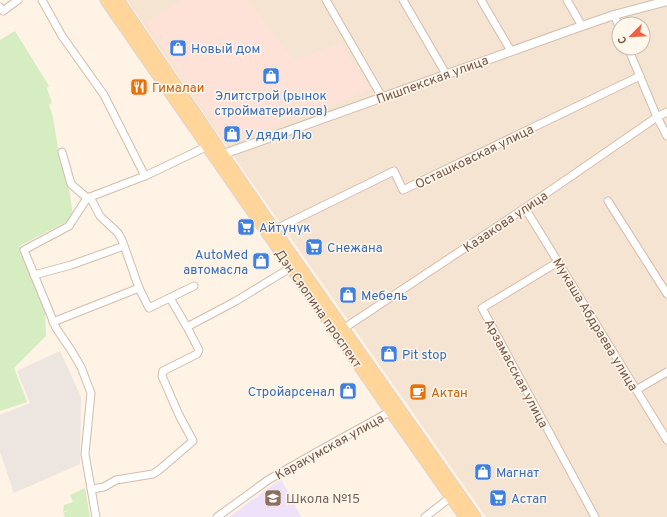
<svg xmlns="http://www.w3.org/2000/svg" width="667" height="517" viewBox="0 0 667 517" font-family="Overpass,sans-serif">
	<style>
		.residential { fill: #f6e4d2; fill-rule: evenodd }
		.commercial { fill: #ffe2d7 }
		.industrial { fill: #ede5df }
		.education { fill: #f0e1fa }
		.green { fill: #d5edc1 }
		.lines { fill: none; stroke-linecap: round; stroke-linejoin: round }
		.minor-casing { stroke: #d3bcac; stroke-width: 9 }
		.tertiary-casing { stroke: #d3bcac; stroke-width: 10 }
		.primary-casing { stroke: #dcd3cf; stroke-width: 13 }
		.minor { stroke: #fff; stroke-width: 7 }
		.tertiary { stroke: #fff; stroke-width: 8 }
		.primary { stroke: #ffd59a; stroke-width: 11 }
		.labels { text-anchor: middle; stroke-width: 3; stroke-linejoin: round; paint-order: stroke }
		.shop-label { font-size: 13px; fill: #366cbe; stroke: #fff7ec; text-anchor: start }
		.street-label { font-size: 13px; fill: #795747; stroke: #fff7ec }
		.food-label { font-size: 13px; fill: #c56008; stroke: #fff7ec; text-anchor: start }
		.education-label { font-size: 13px; fill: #785e54; stroke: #fff7ec; text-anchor: start }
	</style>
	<rect width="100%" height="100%" fill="#fef3e4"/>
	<path class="residential" d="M127,0H667V517H486L208,120ZM619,24H643V48H619Z"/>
	<path class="commercial" d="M182,0H248L294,61L341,43L370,90L227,143L146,22Z"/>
	<path class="industrial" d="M60,351L81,397L80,464L14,493L0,452V415L30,403L17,371Z"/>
	<path class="education" d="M281,479L301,517H229Z"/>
	<g class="green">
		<path d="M15,31L49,86L47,88L52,103L49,105L53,117L60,161L70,194L73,216L70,220L19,246L45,313L46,336L14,368L27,402L0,411V40Z"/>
		<path d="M85,488L90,517H65L63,513L72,509L63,512L64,505L73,502L70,495Z"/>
	</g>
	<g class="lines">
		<defs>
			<g id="minor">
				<path d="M42,0L62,36L104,95L145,176"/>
				<path d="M326,0L382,97"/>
				<path d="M403,0L446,74"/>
				<path d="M481,0L511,51"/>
				<path d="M567,0L582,26"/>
				<path d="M0,7L3,11L18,0"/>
				<path d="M614,15L619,26"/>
				<path d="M628,48L657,117L667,136"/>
				<path d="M62,152L71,184L87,198"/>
				<path d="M90,197L87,198L69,226L24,250L56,328L71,350L81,367L91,393L85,454L96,517"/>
				<path d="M608,201L667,294"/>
				<path d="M525,208L667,440"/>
				<path d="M274,230L394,171L403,190L640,76"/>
				<path d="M558,262L482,308L595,517"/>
				<path d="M34,275L71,265L124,246"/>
				<path d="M194,286L149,308L139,288L122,240L118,233L100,216L90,197L145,176L208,146"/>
				<path d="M53,322L139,288"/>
				<path d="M187,327L236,301L295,265"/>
				<path d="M343,329L525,208L657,117L667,112"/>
				<path d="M636,390L667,372"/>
				<path d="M92,489L104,487L116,480L153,474L159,470L193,441L179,415L162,376L163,371L197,354L199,350L187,327L170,298"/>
				<path d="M217,517L268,480L315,453L393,410"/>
				<path d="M425,517L451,497"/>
			</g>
			<path id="tertiary" d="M218,156L582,26L614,15L667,1"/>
			<g id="primary">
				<path d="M106,0L385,403L465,517"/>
				<path d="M118,0L274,230L475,517"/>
			</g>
		</defs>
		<use href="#minor" class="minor-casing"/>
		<use href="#tertiary" class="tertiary-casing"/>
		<use href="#primary" class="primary-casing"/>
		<use href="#minor" class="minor"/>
		<use href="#tertiary" class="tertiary"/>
		<use href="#primary" class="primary"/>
	</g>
	<defs>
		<symbol id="shop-square" viewBox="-11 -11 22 22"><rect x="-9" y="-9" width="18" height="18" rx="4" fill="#3f7fe0" stroke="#fff7ec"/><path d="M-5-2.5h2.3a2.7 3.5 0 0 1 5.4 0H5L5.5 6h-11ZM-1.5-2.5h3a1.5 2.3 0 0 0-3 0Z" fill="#fff"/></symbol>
		<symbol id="restaurant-square" viewBox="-11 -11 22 22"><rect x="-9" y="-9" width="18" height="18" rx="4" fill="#e8710a" stroke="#fff7ec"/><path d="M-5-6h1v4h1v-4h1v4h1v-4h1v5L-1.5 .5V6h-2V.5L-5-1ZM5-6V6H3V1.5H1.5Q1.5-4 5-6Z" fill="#fff"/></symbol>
		<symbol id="supermarket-square" viewBox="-11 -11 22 22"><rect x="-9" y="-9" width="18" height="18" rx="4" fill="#3f7fe0" stroke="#fff7ec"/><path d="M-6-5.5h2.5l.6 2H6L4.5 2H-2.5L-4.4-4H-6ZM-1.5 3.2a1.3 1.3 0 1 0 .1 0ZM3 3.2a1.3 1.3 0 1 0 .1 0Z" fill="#fff"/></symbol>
		<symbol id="cafe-square" viewBox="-11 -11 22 22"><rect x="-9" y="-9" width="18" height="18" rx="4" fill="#e8710a" stroke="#fff7ec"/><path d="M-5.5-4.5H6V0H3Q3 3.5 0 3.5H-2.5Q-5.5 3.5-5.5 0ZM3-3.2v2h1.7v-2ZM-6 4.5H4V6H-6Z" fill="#fff"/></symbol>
		<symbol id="school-square" viewBox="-11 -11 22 22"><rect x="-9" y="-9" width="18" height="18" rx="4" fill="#8d6e63" stroke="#fff7ec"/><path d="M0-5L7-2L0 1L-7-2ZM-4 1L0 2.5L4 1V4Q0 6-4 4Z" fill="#fff"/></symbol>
	</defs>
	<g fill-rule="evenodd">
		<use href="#shop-square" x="168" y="38" width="20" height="20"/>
		<use href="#shop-square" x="261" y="66" width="20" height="20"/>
		<use href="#restaurant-square" x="129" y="77" width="20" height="20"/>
		<use href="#shop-square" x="222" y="124" width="20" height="20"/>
		<use href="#supermarket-square" x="236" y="217" width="20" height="20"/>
		<use href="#supermarket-square" x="304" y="237" width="20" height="20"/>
		<use href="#shop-square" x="251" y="251" width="20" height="20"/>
		<use href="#shop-square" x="338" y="285" width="20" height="20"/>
		<use href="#shop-square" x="379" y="344" width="20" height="20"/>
		<use href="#shop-square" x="338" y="381" width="20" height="20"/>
		<use href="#cafe-square" x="408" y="382" width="20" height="20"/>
		<use href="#shop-square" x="473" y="462" width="20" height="20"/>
		<use href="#school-square" x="263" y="488" width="20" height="20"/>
		<use href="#supermarket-square" x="488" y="488" width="20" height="20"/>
	</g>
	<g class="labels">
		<g class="shop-label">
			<text x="191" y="53">Новый дом</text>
			<text x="271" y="100" text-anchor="middle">Элитстрой (рынок<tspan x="271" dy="15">стройматериалов)</tspan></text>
			<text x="245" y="139">У дяди Лю</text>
			<text x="259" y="232">Айтунук</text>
			<text x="327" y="252">Снежана</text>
			<text x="248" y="259" text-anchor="end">AutoMed<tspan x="248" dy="15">автомасла</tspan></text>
			<text x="361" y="300">Мебель</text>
			<text x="402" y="359">Pit stop</text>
			<text x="335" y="396" text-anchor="end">Стройарсенал</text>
			<text x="496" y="477">Магнат</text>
			<text x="511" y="503">Астап</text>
		</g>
		<g class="street-label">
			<text transform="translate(432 79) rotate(-20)" y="5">Пишпекская улица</text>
			<text transform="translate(474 156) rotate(-26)" y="5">Осташковская улица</text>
			<text transform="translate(505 221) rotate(-34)" y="5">Казакова улица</text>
			<text transform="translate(319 308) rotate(55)" y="5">Дэн Сяопина проспект</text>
			<text transform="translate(596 324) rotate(59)" y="5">Мукаша Абдраева улица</text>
			<text transform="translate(517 373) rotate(62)" y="5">Арзамасская улица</text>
			<text transform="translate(329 446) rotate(-29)" y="5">Каракумская улица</text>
		</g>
		<g class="food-label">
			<text x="152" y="92">Гималаи</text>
			<text x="431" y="397">Актан</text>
		</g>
		<g class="education-label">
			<text x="286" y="503">Школа №15</text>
		</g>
	</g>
	<g transform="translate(631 36) rotate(246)"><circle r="19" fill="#fff7ec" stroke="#c9b7aa"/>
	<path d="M0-3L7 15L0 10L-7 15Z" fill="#f06141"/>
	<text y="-6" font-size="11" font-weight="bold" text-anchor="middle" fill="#795747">С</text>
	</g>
</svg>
